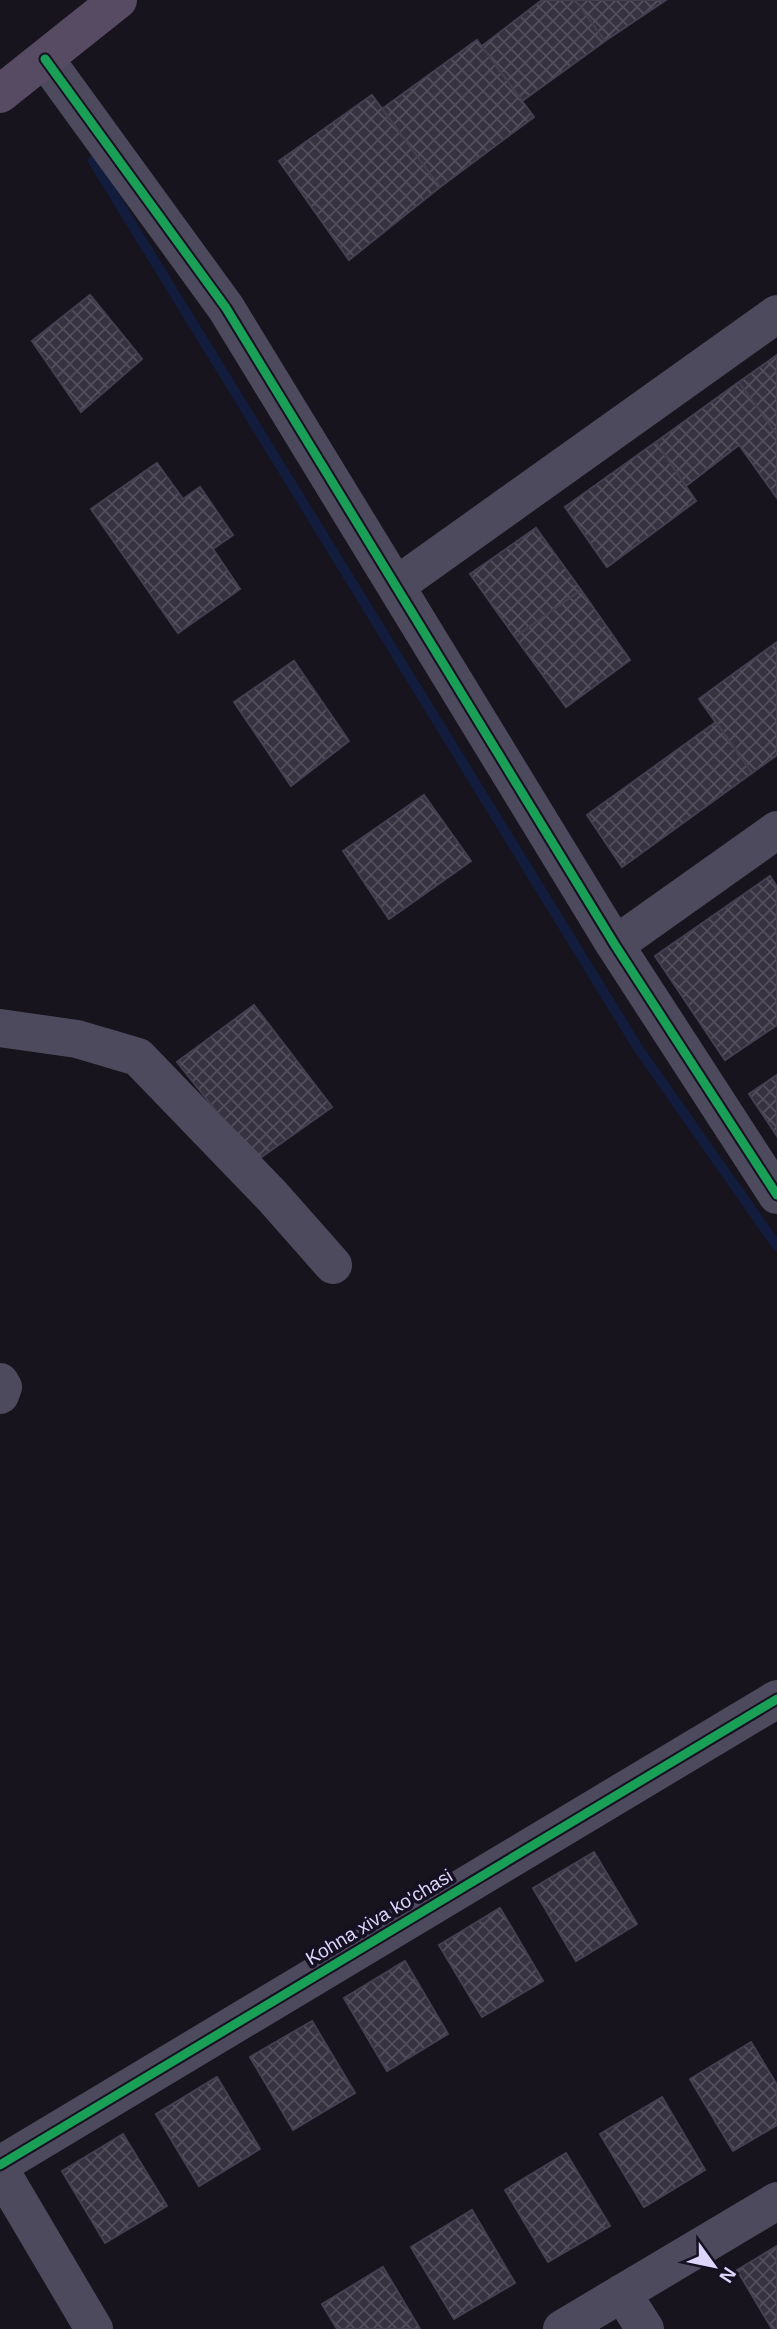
<svg xmlns="http://www.w3.org/2000/svg" width="777" height="2329" font-family="Helvetica,sans-serif">
<style>
.lines{fill:none;stroke-linecap:round;stroke-linejoin:round}
.stream{stroke:#121c3d;stroke-width:10}
.building{fill:url(#building-cross-hatch);stroke:#454051;stroke-width:2}
.minor{stroke:#4d4a5d;stroke-width:38}
.major{stroke:#564b62;stroke-width:38}
.cycleway-casing{stroke:#151022;stroke-width:13}
.cycleway{stroke:#1a9f57;stroke-width:9}
.labels{text-anchor:middle;dominant-baseline:central;stroke-width:7;stroke-linejoin:round;paint-order:stroke}
.street-label{font-size:19px;fill:#ded5fb;stroke:#151022}
</style>
<defs>
<pattern id="building-cross-hatch" width="8" height="8" patternUnits="userSpaceOnUse" patternTransform="scale(1.75)"><rect width="8" height="8" fill="#363240"/><path d="M0 0l8 8M0 8l8-8" fill="none" stroke="#534f5c"/></pattern>
</defs>
<rect width="100%" height="100%" fill="#17141e"/>
<g class="lines">
<path class="stream" d="M 93,161 L 638,1048 L 777,1246"/>
</g>
<path class="building" d="M 542,0 L 575,0 L 605,41 L 522,101 L 482,46 Z
M 575,0 L 666,0 L 605,41 Z
M 477,40 L 534,117 L 440,187 L 382,109 Z
M 372,95 L 440,187 L 349,260 L 279,161 Z
M 90,295 L 142,359 L 81,412 L 32,341 Z
M 777,355 L 777,435 L 739,382 Z
M 739,382 L 777,435 L 777,498 L 739,445 L 686,486 L 656,442 Z
M 656,442 L 696,501 L 607,567 L 565,507 Z
M 157,463 L 183,499 L 200,487 L 233,535 L 213,549 L 240,589 L 178,633 L 91,509 Z
M 536,528 L 581,590 L 515,637 L 470,574 Z
M 581,590 L 630,660 L 566,707 L 515,637 Z
M 777,642 L 777,755 L 752,773 L 699,699 Z
M 294,661 L 349,741 L 291,786 L 234,702 Z
M 716,722 L 752,773 L 622,867 L 587,815 Z
M 424,795 L 471,861 L 389,919 L 343,851 Z
M 770,876 L 777,887 L 777,1025 L 725,1060 L 655,956 Z
M 254,1005 L 332,1107 L 256,1161 L 177,1062 Z
M 777,1075 L 777,1136 L 749,1094 Z
M 594,1852 L 637,1924 L 576,1961 L 533,1888 Z
M 500,1908 L 543,1981 L 482,2017 L 439,1945 Z
M 405,1961 L 448,2034 L 387,2071 L 344,1998 Z
M 312,2021 L 355,2093 L 293,2130 L 250,2057 Z
M 751,2042 L 777,2085 L 777,2125 L 733,2151 L 690,2079 Z
M 217,2077 L 260,2149 L 199,2186 L 156,2114 Z
M 662,2097 L 705,2170 L 644,2207 L 600,2134 Z
M 123,2134 L 167,2206 L 105,2243 L 62,2171 Z
M 566,2153 L 610,2226 L 548,2262 L 505,2190 Z
M 472,2210 L 515,2283 L 454,2319 L 411,2247 Z
M 777,2246 L 777,2329 L 772,2329 L 737,2270 Z
M 383,2267 L 420,2329 L 337,2329 L 322,2304 Z"/>
<g class="lines">
<path class="minor" d="M 45,59 L 226,308 L 615,945 L 777,1195
M 397,585 L 777,314
M 615,945 L 777,830
M 0,1028 L 77,1039 L 138,1057 L 273,1197 L 333,1265
M 0,1382 L 3,1387 L 0,1395
M 0,2165 L 777,1699
M 0,2170 L 94,2329
M 622,2293 L 645,2329
M 562,2329 L 777,2201"/>
<path class="major" d="M 0,94 L 118,0"/>
<defs>
<path id="cycleway" d="M 45,59 L 226,308 L 615,945 L 777,1195
M 0,2165 L 777,1699"/>
</defs>
<use href="#cycleway" class="cycleway-casing"/>
<use href="#cycleway" class="cycleway"/>
</g>
<g class="labels">
<g class="street-label">
<text transform="translate(379 1917) rotate(-31)">Kohna xiva ko'chasi</text>
</g>
</g>
<g transform="translate(714 2266) rotate(123)" stroke="#151022" stroke-width="5" paint-order="stroke">
<path d="M0-5L12 26L0 18L-12 26Z" fill="#ded5fb"/>
<text y="-10" font-size="19" font-weight="bold" text-anchor="middle" fill="#ded5fb">N</text>
</g>
</svg>
